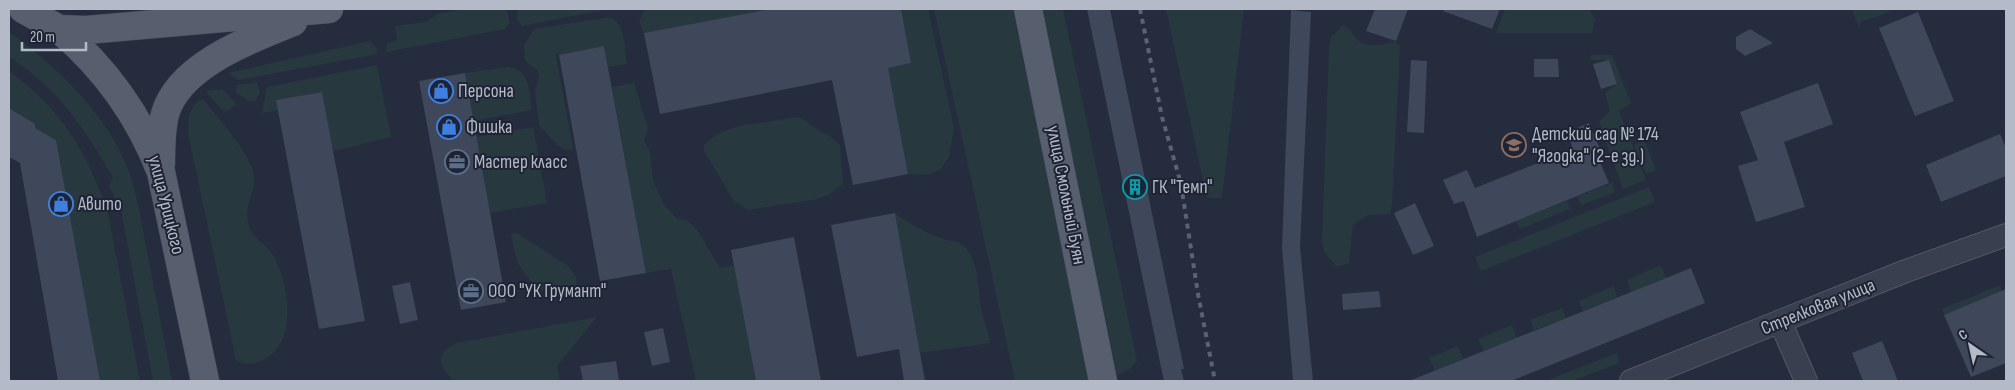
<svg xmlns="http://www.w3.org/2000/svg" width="2015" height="390" font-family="'Sofia Sans Condensed',sans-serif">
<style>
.green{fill:#27393f}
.building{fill:#3f475b}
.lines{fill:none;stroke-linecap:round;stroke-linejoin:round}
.minor-casing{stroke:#515766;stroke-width:24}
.major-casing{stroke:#424857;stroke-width:29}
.minor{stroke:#393f4e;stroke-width:22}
.major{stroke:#575e6e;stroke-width:28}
.rail{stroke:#5b6275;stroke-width:4;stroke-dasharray:5 5;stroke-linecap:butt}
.labels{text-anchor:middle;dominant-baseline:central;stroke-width:4;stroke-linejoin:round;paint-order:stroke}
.poi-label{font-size:19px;fill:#b5bac9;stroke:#1e2433;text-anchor:start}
.street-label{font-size:19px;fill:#b5bac9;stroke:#1e2433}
</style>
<rect width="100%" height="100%" fill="#252c3e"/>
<path class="green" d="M 464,9 L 506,9 L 510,22 L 505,29 L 386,52 L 387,44 L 397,40 L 395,26 L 426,22 L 437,14 Z
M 518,9 L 608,9 L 522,26 L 517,20 Z
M 650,9 L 770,9 L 644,33 L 639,21 L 643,12 Z
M 901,9 L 928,9 L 954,128 L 949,157 L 940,170 L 927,175 L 908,174 L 888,68 L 911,63 Z
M 934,9 L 1013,9 L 1090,381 L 1015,381 Z
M 1041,9 L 1063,9 L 1137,361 L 1130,369 L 1117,375 Z
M 1166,9 L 1244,9 L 1222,198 L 1207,198 Z
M 1505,9 L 1589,9 L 1595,19 L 1592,33 L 1496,33 Z
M 1852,9 L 1894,9 L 1877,17 L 1862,21 L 1859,28 Z
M 611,17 C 626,26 624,47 627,64 L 608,67 L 604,46 L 559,55 L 559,51 L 556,56 L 573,149 L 566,150 L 557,145 L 539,125 L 535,92 L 539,77 L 538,71 L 525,61 L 524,45 L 534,29 Z
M 1343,25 C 1351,28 1352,34 1357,39 C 1368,50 1384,44 1396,41 L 1400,47 L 1392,204 L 1390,214 L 1368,215 L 1353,225 L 1349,263 L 1340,266 L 1335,265 L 1324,251 L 1322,240 L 1329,49 L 1331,37 Z
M 10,33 C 53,63 104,112 125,162 C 137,190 141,221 147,251 C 155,294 164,338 172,381 L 153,381 L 121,209 L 109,186 L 113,178 C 85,129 58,88 9,57 Z
M 370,41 L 376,47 L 377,52 L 373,55 L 238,80 L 228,73 Z
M 1591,55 L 1612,55 L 1631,103 L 1619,111 L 1646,180 L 1623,189 L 1599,122 L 1610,111 L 1605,93 L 1617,84 L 1609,60 L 1591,60 Z
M 377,65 L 391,137 L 333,151 L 322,92 L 276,100 L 278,110 L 262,113 L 267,87 Z
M 509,67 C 531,70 529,93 532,110 L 473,121 L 465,73 Z
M 9,71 C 61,109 84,148 107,208 L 140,381 L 100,381 L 56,140 L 35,128 L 35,124 L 9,108 Z
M 257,82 L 260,93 L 255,101 L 248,101 L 236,92 L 237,85 Z
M 634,83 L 648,129 L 644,140 L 650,152 L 653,180 L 663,203 L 677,219 L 687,220 L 697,230 L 720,268 L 734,265 L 756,381 L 696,381 L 671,269 L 646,273 L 612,87 Z
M 222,89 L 236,104 L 228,111 L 222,110 L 207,93 L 207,91 Z
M 200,100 L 204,100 C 220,121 242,143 252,168 C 260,188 243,203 248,223 C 251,238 266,243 273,255 C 289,282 298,342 265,359 C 255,364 246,366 236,360 L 189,138 C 187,124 188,108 200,100 Z
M 795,117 C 804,118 806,122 813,126 C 822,134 832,135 840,145 L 843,184 L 828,195 L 817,199 L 748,210 L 734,201 L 704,151 L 704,145 C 728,120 764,125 795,117 Z
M 533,127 L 547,203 L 490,213 L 476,137 Z
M 1645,141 L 1656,170 L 1646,174 L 1634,145 Z
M 1613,182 L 1614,193 L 1581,205 L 1577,197 Z
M 1649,187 L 1655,202 L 1481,271 L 1475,257 Z
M 1567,201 L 1570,209 L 1520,229 L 1516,221 Z
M 895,213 C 909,224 926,233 943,239 C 949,241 956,240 961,244 C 979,255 978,291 981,309 C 983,321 989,331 990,343 L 920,353 Z
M 517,233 L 568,266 L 576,277 L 577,293 C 556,308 530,284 519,265 C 515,256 513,244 511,234 Z
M 1661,265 L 1666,278 L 1631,292 L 1627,280 Z
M 2000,285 L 2002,291 L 1945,315 L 1942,309 Z
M 1614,286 L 1617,297 L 1583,311 L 1579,301 Z
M 1562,308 L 1566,318 L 1534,330 L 1530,320 Z
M 597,317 L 557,366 L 560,381 L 454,381 C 439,367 433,353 457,343 Z
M 1512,325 L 1517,338 L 1483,351 L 1478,339 Z
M 1458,346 L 1463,359 L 1435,370 L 1429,358 Z
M 1617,353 L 1619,363 L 1572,381 L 1545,381 Z"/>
<path class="building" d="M 770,9 L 901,9 L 911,63 L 888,68 L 908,174 L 853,185 L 832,80 L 660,114 L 644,33 Z
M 1087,9 L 1110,9 L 1184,369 L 1181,369 L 1184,381 L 1164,381 L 1162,372 Z
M 1375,9 L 1408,9 L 1396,41 L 1366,31 Z
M 1444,9 L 1500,9 L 1492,29 L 1443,11 Z
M 1291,10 L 1311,12 L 1300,247 L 1313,381 L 1293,381 L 1282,247 Z
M 1918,12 L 1954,101 L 1915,116 L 1879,28 Z
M 1750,29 L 1773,43 L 1745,56 L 1736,49 L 1736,37 Z
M 604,46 L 646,273 L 600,281 L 559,55 Z
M 1534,59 L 1558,59 L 1559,77 L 1534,77 Z
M 1411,60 L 1427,61 L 1424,133 L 1407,132 Z
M 1609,60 L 1617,84 L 1601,89 L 1593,64 Z
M 465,73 L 506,302 L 461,310 L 419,81 Z
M 1818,83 L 1833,124 L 1784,142 L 1805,207 L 1756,222 L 1738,166 L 1758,160 L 1740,112 Z
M 322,92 L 365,321 L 319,329 L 276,100 Z
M 9,108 L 35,124 L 35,128 L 56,140 L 100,381 L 58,381 L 20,163 L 9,157 Z
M 1589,123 L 1600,149 L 1595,151 L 1609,183 L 1477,237 L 1464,201 L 1454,204 L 1443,180 L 1467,170 L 1475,188 L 1573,149 L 1567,132 Z
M 2000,134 L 2006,148 L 2006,176 L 1941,202 L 1926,165 Z
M 1415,203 L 1434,246 L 1413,255 L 1394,213 Z
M 895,213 L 925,381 L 904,381 L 899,349 L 857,357 L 831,225 Z
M 794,237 L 821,381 L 756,381 L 731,250 Z
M 1691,268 L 1705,303 L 1511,381 L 1409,381 Z
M 410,282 L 418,320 L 400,324 L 392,286 Z
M 2006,289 L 2006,363 L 1971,377 L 1944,315 Z
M 1379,291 L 1381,307 L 1343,310 L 1342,294 Z
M 663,328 L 670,362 L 652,366 L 644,332 Z
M 1882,341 L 1898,381 L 1863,381 L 1852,353 Z
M 616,361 L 619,381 L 583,381 L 580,366 Z"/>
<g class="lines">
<defs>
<path id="minor" d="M 1780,321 L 1806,381
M 1631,381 L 1906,271 L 2006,235"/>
<path id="major" d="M 23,9 L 59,29 L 86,30 L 329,9
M 1028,9 L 1103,381
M 59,29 C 106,69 139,115 161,172 L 205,381
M 161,163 C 161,146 161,130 165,114 C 179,65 251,39 293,22"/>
</defs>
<use href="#minor" class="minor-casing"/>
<use href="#major" class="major-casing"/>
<use href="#minor" class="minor"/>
<use href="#major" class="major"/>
<path class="rail" d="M 1140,9 L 1162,117 L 1181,184 L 1198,294 L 1215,381"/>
</g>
<defs>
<symbol id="shop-ring" viewBox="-11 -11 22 22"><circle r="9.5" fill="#1e2433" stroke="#3f7fe0" stroke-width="1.5"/><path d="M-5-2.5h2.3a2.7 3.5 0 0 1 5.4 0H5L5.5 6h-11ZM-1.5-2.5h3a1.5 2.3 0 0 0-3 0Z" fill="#3f7fe0"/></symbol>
<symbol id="school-ring" viewBox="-11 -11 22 22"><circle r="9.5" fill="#1e2433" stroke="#8d6e63" stroke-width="1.5"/><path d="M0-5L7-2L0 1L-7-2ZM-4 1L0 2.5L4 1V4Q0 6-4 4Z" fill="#8d6e63"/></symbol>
<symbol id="office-ring" viewBox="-11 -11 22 22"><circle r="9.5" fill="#1e2433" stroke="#5c6f8a" stroke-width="1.5"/><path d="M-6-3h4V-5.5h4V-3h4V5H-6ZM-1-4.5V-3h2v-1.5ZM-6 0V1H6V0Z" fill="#5c6f8a"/></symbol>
<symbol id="building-ring" viewBox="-11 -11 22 22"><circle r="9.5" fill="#1e2433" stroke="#0f9aa8" stroke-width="1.5"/><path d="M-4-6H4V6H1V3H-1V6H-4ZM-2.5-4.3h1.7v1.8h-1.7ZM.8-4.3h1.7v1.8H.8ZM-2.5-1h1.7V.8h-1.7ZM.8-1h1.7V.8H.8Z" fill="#0f9aa8"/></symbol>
</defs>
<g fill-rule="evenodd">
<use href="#shop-ring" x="427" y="77" width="28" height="28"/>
<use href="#shop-ring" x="435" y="113" width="28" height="28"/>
<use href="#school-ring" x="1500" y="131" width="28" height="28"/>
<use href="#office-ring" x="443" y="148" width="28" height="28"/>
<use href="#building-ring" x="1121" y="173" width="28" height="28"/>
<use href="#shop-ring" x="47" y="190" width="28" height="28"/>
<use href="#office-ring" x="457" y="277" width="28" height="28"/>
</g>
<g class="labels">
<g class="poi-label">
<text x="458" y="91">Персона</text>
<text x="466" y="127">Фишка</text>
<text x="1532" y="134">Детский сад № 174<tspan x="1532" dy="22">"Ягодка" (2-е зд.)</tspan></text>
<text x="474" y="162">Мастер класс</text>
<text x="1152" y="187">ГК "Темп"</text>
<text x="78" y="204">Авито</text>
<text x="488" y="291">ООО "УК Грумант"</text>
</g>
<g class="street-label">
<text transform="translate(1066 195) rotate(79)">улица Смольный Буян</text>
<text transform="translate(166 205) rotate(76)">улица Урицкого</text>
<text transform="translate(1818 307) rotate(-22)">Стрелковая улица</text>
</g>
</g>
<rect width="2015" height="390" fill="none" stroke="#b5bac9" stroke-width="20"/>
<g transform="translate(1970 345) rotate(326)" stroke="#1e2433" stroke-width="4" paint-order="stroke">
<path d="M0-4L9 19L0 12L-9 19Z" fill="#b5bac9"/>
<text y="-8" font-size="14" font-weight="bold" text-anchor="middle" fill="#b5bac9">С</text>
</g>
<path d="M22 42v8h64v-8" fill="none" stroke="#b5bac9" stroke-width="2.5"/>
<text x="30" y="42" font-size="15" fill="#b5bac9" stroke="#1e2433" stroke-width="4" paint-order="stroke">20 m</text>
</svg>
